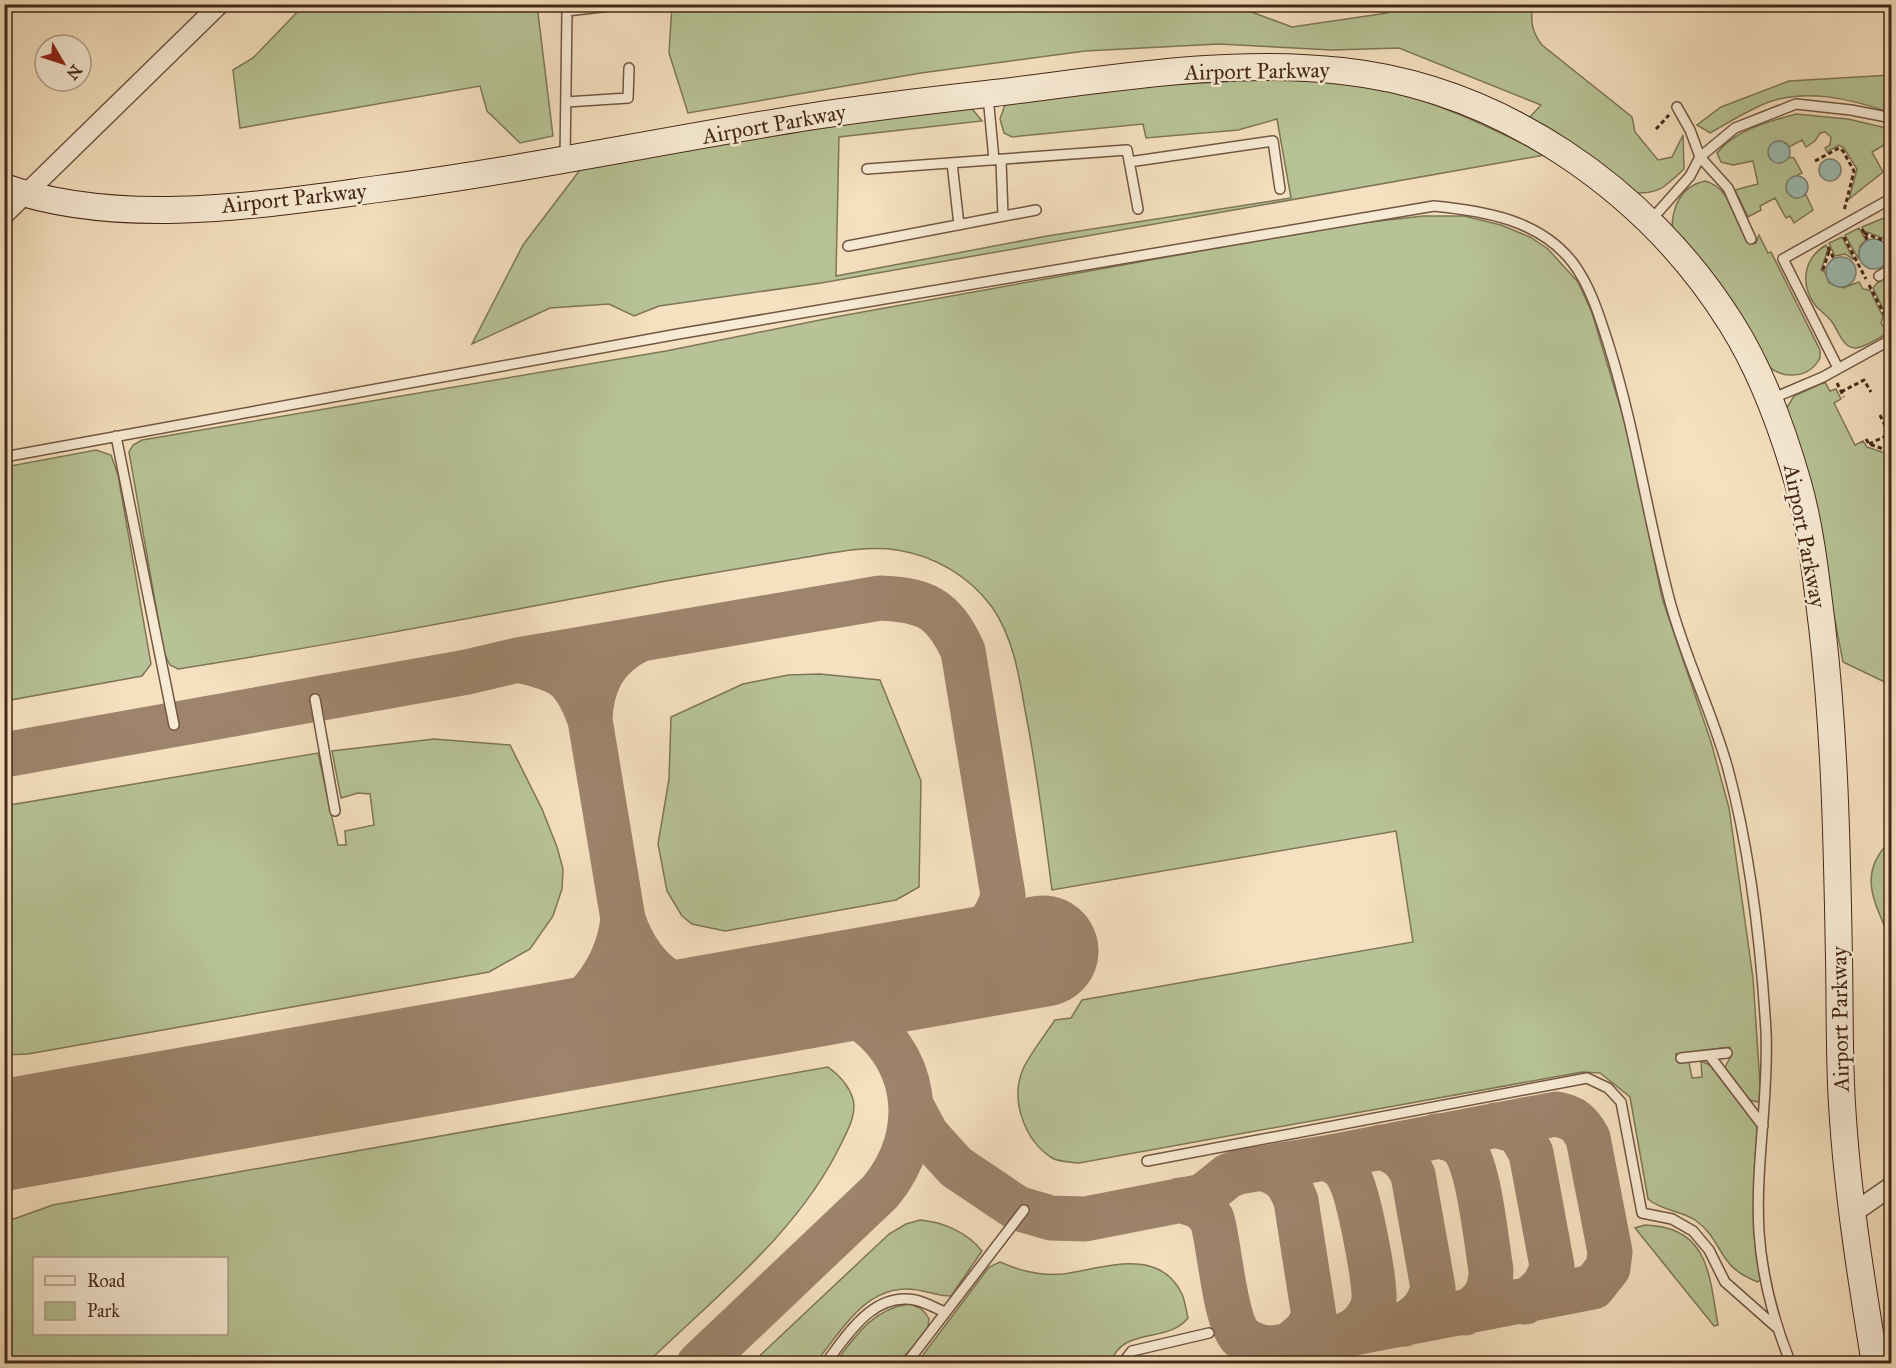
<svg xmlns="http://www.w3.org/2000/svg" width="1896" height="1368" font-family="'IM FELL Great Primer',serif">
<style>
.green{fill:#b7c396;stroke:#7e7657;stroke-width:1.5;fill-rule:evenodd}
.water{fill:#9cbdb2;stroke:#7a8174;stroke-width:1.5}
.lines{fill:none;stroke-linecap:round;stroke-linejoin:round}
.taxiway{stroke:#9e846c;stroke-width:45}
.runway{stroke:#9e846c;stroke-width:111}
.service-casing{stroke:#725642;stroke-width:12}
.minor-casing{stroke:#725642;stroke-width:21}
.secondary-casing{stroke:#462818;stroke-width:28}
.path{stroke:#462818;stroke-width:3;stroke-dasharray:4.5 3;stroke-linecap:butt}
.service{stroke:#f8ebd5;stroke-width:9}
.minor{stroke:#f8ebd5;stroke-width:18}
.secondary{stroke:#f8ebd5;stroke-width:26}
.labels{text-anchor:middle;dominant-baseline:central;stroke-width:5;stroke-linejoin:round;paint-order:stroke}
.street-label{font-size:22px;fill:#462818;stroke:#f8ebd5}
</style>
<rect width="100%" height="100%" fill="#f5e0bf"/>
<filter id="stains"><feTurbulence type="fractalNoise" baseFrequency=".00333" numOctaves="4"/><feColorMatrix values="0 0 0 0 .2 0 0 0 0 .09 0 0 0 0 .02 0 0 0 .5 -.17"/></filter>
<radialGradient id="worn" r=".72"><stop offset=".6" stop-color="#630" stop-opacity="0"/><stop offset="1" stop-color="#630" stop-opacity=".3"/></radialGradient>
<path class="green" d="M 846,4 L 849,7 L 885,4 L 1230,4 L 1292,27 L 1387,13 L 1391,5 L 1533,5 C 1530,21 1532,32 1542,45 L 1632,117 L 1635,132 L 1658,160 L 1672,157 L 1683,135 L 1684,169 C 1667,185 1660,194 1636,193 L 1528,119 L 1541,105 L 1399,48 L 1332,50 L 1219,44 L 1085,51 L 921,73 L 688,113 L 669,53 L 672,5 Z
M 304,5 L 537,5 L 553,136 L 520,143 L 487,111 L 480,86 L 240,128 L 233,70 L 253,58 Z
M 1891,75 L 1891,113 C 1852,99 1804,87 1764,104 C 1745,112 1728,123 1710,133 L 1697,125 L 1721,107 L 1789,81 Z
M 1297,78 C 1323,81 1349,83 1375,88 C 1435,100 1490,127 1545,155 L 821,283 L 659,306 L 634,316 L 609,304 L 550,308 L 472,344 L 523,245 L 580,170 L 784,132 L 969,105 L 982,121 L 839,137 L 836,276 L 1047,236 L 1291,198 L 1277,119 L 1238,130 L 1146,138 L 1143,124 L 1012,137 L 1004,133 L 1000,119 L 1006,102 L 1164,85 Z
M 1796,114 L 1848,119 L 1891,129 L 1891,141 L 1872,152 L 1883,172 L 1849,199 L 1857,169 L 1844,148 L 1839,145 L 1827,152 L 1825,148 L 1830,145 L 1831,137 L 1825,132 L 1820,133 L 1815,141 L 1806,147 L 1802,140 L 1789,147 L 1787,144 L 1780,163 L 1789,157 L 1794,158 L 1802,173 L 1796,176 L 1795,198 L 1806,195 L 1813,210 L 1794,223 L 1790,216 L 1786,218 L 1775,198 L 1760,206 L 1761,210 L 1748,217 L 1735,190 L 1758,184 L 1753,161 L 1733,165 L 1721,162 L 1717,153 C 1735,130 1770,121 1796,114 Z
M 1705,181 C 1733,188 1734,224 1750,244 L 1756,243 L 1759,235 L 1768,253 L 1771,252 L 1820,350 L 1820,358 C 1809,379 1782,380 1766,364 L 1672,229 C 1672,207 1681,186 1705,181 Z
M 1423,216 L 1464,216 L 1501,225 L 1530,237 L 1548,249 L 1578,282 L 1592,313 L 1628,433 L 1662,598 L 1711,742 L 1729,808 L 1753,978 L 1761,1099 L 1757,1102 C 1744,1101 1729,1079 1725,1067 L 1731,1056 L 1730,1047 L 1676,1054 L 1679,1063 L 1689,1062 L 1692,1078 L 1702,1077 L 1701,1061 L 1710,1065 L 1757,1126 L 1759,1132 L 1754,1232 L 1761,1279 L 1758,1282 C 1715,1266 1725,1241 1695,1220 C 1680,1210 1662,1211 1648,1199 L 1630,1097 L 1600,1073 L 1582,1072 L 1079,1163 C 1071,1162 1059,1162 1052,1158 C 1024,1140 1009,1098 1024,1067 C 1032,1051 1045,1035 1055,1020 L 1071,1018 L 1082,1000 L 1413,942 L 1396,831 L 1052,890 C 1044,830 1037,769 1025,710 C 1019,675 1013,637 992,607 C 969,576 935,556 897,550 C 863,545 828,554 795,559 C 754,566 713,573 672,580 C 507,611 343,643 178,669 L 170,665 L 164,653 L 129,452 L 133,445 L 142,440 L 666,351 L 835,317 L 1344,225 Z
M 1886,217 L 1892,219 L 1891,264 L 1887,267 L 1891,254 L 1886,239 L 1864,231 L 1862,227 Z
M 1859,228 L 1866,240 L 1860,246 L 1858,258 L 1845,235 Z
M 1842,237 L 1854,260 L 1845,254 L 1835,256 L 1829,243 Z
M 1826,245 L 1828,249 L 1821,270 L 1825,272 L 1829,283 L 1843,288 L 1859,282 L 1863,289 L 1870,290 L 1883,317 L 1881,323 L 1885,329 L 1888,328 L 1890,332 C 1881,336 1867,347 1856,348 C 1843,349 1838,330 1832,322 C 1827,315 1820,311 1815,305 C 1800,284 1803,259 1826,245 Z
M 1891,275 C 1889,287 1879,294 1891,305 L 1891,316 L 1886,315 L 1873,288 L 1877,283 Z
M 1825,382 L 1830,391 L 1836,389 L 1841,399 L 1834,403 L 1855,445 L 1863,441 L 1867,447 L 1891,455 L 1891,685 L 1843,662 L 1823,559 L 1786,409 L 1794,396 Z
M 96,450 L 111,455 L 118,475 L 151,664 L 142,676 L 5,701 L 5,467 Z
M 820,674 L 880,680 L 921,781 L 919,887 L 896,900 L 725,931 L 692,924 L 682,916 L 667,891 L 658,844 L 669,779 L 671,717 L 743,684 L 788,675 Z
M 434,739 L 510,745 L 542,809 L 557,847 L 563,869 L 562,889 L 553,916 L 530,949 L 489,972 L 28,1054 L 5,1055 L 4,806 L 318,753 L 338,845 L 346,845 L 345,831 L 374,825 L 370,794 L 358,793 L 341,798 L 332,751 Z
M 1891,840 L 1891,942 C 1876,903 1855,875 1891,840 Z
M 828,1067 C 839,1075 849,1086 853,1099 C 857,1113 848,1130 842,1142 C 800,1231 716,1296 647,1363 L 5,1363 L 5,1222 L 53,1205 ZM 34,1258 L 226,1258 L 226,1334 L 34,1334 Z
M 920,1220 C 943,1222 967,1232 982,1251 L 951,1296 C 935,1296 921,1288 905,1289 C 862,1290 840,1334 815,1363 L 752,1363 L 889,1234 L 906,1224 Z
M 1645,1225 C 1709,1227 1709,1274 1718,1325 L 1714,1326 L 1635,1228 Z
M 1000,1262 C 1020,1271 1042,1276 1063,1274 C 1102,1269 1157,1246 1181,1292 C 1185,1299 1186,1310 1188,1318 C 1168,1344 1121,1326 1111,1363 L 917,1363 L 989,1267 Z
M 909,1304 C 919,1307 924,1309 929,1319 L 927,1333 L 897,1363 L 834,1364 C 855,1337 872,1309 909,1304 Z"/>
<path class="water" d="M1768 152a11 11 0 1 1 22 0a11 11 0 1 1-22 0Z
M1819 170a11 11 0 1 1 22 0a11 11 0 1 1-22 0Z
M1786 187a11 11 0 1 1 22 0a11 11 0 1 1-22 0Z
M1859 254a15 15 0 1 1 30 0a15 15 0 1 1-30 0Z
M1826 272a15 15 0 1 1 30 0a15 15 0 1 1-30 0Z"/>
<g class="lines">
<path class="taxiway" d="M 518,660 C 563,670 574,676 590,720 C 591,684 605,656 639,640
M 590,720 L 623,919
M 4,755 L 467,672 L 518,660 L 880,598 C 926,600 943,608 963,651 L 1003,895 C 997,927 964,948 942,969
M 516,1044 C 570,1022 616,981 623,919 C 643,979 686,1000 745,1003
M 912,1107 L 927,1135 L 956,1167 L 1017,1208 L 1051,1218 L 1085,1219 L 1203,1196 L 1228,1176 L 1238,1172 L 1325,1158 C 1335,1161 1344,1166 1349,1177 C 1359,1195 1373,1272 1374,1294 C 1375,1305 1369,1316 1362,1324 C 1343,1344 1300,1343 1274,1348 C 1262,1348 1249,1345 1240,1336 C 1224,1317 1220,1247 1212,1219 L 1201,1207 L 1180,1200
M 1496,1125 L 1519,1132 L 1531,1153 L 1552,1266 C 1548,1284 1540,1291 1525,1302
M 1436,1136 C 1447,1137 1459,1141 1465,1150 C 1480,1172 1486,1241 1491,1270 C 1491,1291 1484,1303 1465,1313
M 1380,1147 C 1398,1152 1405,1158 1413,1175 L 1433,1288 C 1428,1307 1421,1314 1405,1324
M 1325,1158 L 1556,1114 C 1573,1117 1580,1123 1588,1138 L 1610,1252 L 1608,1268 L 1593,1287 L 1344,1335
M 1259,1168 C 1280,1172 1289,1181 1296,1201 L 1314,1316 L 1307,1330 L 1290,1345
M 699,1364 L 880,1192 C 929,1134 920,1052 851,1012 C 837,1004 820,999 805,992"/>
<path class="runway" d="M 4,1135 L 1043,951"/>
<defs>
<path id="service" d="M 988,96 L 994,160
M 566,102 L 628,98 L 629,68
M 1677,107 L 1690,130 L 1700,157 L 1728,188 L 1751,239
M 565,159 L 567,11 L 627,4
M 1001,160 L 1003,216
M 1129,162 L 1273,141 L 1280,189
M 952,163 L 959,225
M 867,169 L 1127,150 L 1138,209
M 1651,220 L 1690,176 L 1700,157 L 1735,128 L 1796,104 L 1851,110 L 1892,118
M 848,246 L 1036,210
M 1879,276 L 1892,269
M 1838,368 L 1783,259 L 1892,198
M 1771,399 L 1823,377 L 1892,339
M 116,436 L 174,725
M 4,457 L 678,334 L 1434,206 C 1485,211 1540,220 1573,263 C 1591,287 1600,318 1609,346 C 1635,429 1647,514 1669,598 C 1684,656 1712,711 1728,769 C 1750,851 1761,947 1766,1031 C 1769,1098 1755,1165 1759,1232 C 1762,1277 1774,1322 1791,1364
M 315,699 L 335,811
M 1709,1055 L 1763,1126
M 1681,1058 L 1727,1053
M 1147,1161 L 1587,1078 L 1608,1088 L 1621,1102 L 1642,1213 L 1672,1219 L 1693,1231 L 1709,1250 L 1725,1282 L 1776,1327
M 825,1364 C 848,1334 873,1292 915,1300 C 926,1302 936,1309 946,1312
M 906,1364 L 1024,1210
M 1122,1364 L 1132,1351 L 1209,1333"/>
<path id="minor" d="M 4,215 L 220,4
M 1853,1213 L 1892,1186"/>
<path id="secondary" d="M 4,187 C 120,228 260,205 378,189 C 523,170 664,140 808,117 C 870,107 933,100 995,93 C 1110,79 1226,58 1342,71 C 1500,88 1647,189 1731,323 C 1762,372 1782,427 1798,483 C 1811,529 1816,578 1822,626 C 1835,737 1837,847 1839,959 C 1840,1007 1839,1056 1842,1104 C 1847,1191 1861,1278 1875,1364"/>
</defs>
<use href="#service" class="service-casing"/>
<use href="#minor" class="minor-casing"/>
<use href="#secondary" class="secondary-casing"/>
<path class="path" d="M 1656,129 L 1669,115
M 1815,161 L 1839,148 L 1843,151 L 1854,171 L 1844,211
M 1862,229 L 1868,241
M 1864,233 L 1882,240
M 1844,237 L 1866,279
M 1828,247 L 1834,259
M 1823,270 L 1829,251
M 1869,285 L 1891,327
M 1837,383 L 1844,397
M 1841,392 L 1864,380 L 1871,392
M 1880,415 L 1889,434
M 1866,439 L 1869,444 L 1892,452
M 1869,444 L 1892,433"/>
<use href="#service" class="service"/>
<use href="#minor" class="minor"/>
<use href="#secondary" class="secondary"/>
</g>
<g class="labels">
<g class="street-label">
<text transform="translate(1257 71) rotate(-1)">Airport Parkway</text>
<text transform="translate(774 124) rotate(-10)">Airport Parkway</text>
<text transform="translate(294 198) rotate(-6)">Airport Parkway</text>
<text transform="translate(1805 536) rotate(79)">Airport Parkway</text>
<text transform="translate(1840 1019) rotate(-91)">Airport Parkway</text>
</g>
</g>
<rect width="1896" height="1368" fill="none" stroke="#f5e0bf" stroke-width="24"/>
<rect x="6" y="6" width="1884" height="1356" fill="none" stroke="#462818" stroke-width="3"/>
<rect x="12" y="12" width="1872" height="1344" fill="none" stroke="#462818" stroke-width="1.5"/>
<rect x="33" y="1257" width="195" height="78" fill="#f8ebd5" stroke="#b19d89" stroke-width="1.5"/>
<rect x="45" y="1276" width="30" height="9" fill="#f8ebd5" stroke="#b19d89" stroke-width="1.5"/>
<text x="87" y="1287" font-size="18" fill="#462818">Road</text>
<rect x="45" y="1302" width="30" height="18" fill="#b7c396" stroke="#b19d89" stroke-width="1.5"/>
<text x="87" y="1317" font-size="18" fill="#462818">Park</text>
<g transform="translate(63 63) rotate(129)"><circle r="28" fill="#f8ebd5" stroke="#b19d89" stroke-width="1.5"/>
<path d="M0-4.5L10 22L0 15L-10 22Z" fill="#8f2418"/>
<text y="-9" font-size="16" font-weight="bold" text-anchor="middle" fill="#462818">N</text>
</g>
<rect width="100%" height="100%" filter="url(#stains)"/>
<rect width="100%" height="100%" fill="url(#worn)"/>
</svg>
